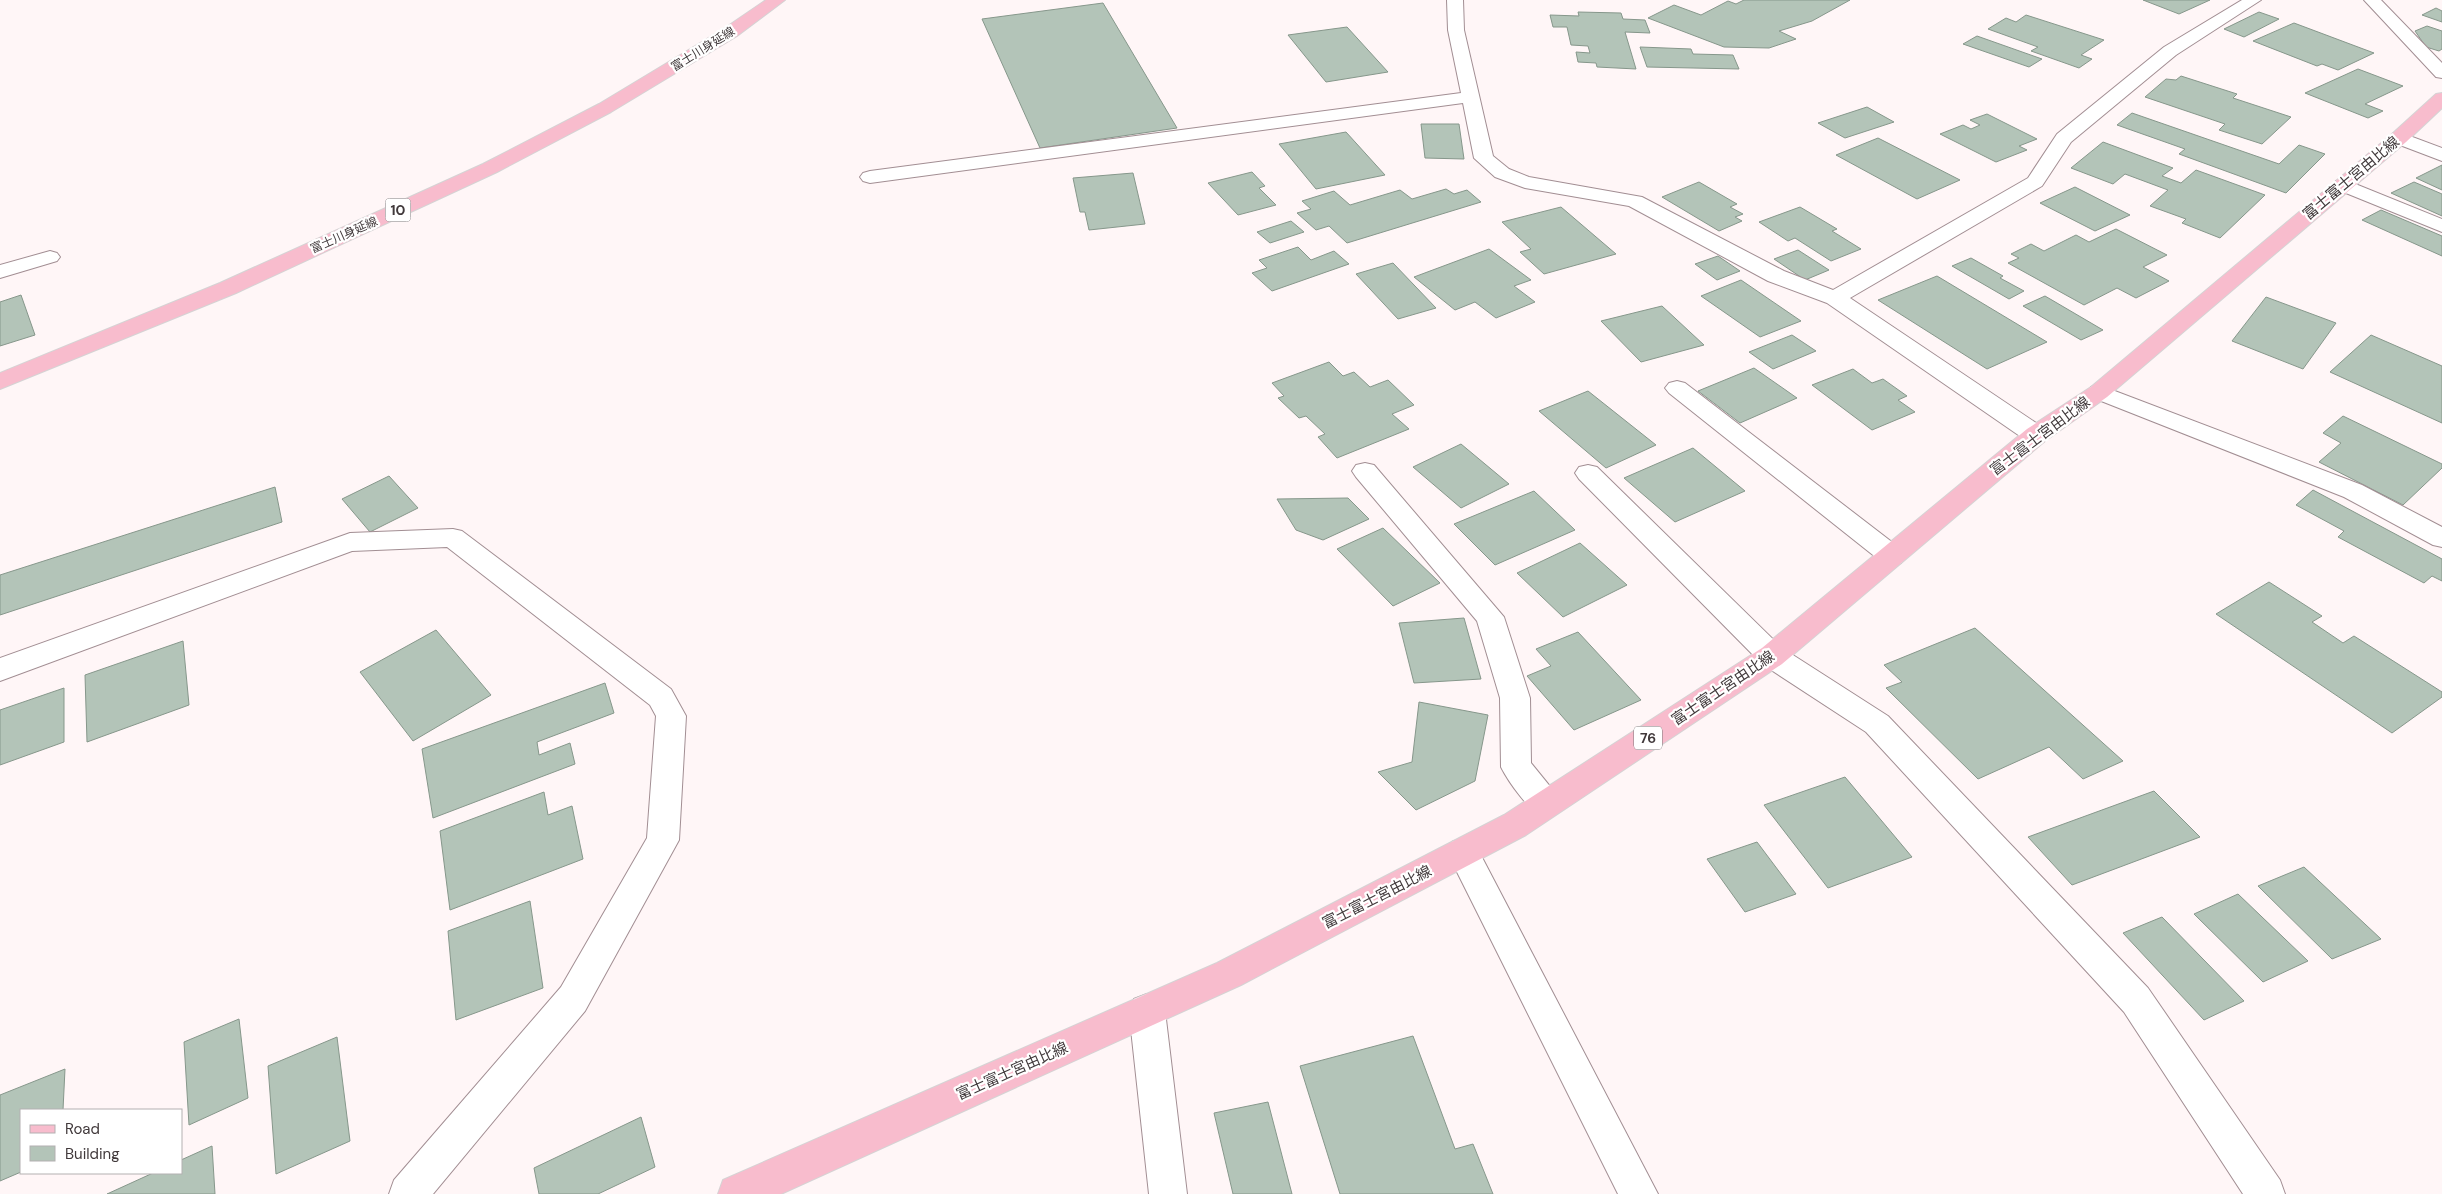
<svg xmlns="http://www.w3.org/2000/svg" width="2442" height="1194" font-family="'DM Sans','Noto Sans JP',sans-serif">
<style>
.building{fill:#b3c4b8;stroke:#86978b}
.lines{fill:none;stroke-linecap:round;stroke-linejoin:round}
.service-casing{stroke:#a28e93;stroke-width:2}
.minor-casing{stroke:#a28e93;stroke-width:2}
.primary-casing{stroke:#d5d3d4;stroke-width:2}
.service{fill:#fff;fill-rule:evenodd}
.minor{fill:#fff;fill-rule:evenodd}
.primary{fill:#f8bccd;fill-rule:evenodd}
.labels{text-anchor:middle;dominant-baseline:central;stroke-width:4.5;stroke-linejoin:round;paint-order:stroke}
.far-street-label{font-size:12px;fill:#41393b;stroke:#fff}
.shield{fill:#fff;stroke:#7a7476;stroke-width:1}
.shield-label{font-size:14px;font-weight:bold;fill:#41393b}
.street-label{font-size:15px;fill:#41393b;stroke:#fff}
</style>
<rect width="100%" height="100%" fill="#fff6f7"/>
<path class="building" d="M 1744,0 L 1850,0 L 1812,21 L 1779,31 L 1796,39 L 1769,48 L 1724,47 L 1648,18 L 1674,5 L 1701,15 L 1728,1 L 1736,4 Z
M 2143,0 L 2210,0 L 2179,14 Z
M 1103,3 L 1177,128 L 1040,148 L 982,19 Z
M 2436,8 L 2442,11 L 2442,22 L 2422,15 Z
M 1578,12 L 1621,13 L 1623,19 L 1645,20 L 1650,33 L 1625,32 L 1636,69 L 1597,67 L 1596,63 L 1578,62 L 1576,52 L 1590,53 L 1588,46 L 1571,45 L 1567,27 L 1553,27 L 1550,15 L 1579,16 Z
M 2259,12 L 2279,19 L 2244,37 L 2224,29 Z
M 2026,15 L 2104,40 L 2081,55 L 2092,59 L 2079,68 L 2031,51 L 2038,47 L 1988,29 L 2006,18 L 2016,22 Z
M 2294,23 L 2374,53 L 2338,70 L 2322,64 L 2317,66 L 2253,41 Z
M 2427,26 L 2442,31 L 2442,49 L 2439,51 L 2426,47 L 2415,31 Z
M 1347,27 L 1388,72 L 1326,82 L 1288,35 Z
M 1977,36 L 2042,59 L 2029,67 L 1963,44 Z
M 1640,47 L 1691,49 L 1693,54 L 1733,55 L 1739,69 L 1647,67 Z
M 2358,69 L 2403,86 L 2365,104 L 2383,111 L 2368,118 L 2305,93 Z
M 2181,76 L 2237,94 L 2233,98 L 2291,117 L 2262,144 L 2219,130 L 2225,124 L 2145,97 L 2166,79 L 2176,80 Z
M 1867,107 L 1894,122 L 1845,138 L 1818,123 Z
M 2132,113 L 2279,164 L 2299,145 L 2325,154 L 2286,193 L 2179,154 L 2185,149 L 2117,125 Z
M 1987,114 L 2037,139 L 2019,146 L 2027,150 L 1996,162 L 1940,134 L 1963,125 L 1971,129 L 1980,125 L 1970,120 Z
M 1421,124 L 1459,124 L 1464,159 L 1425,158 Z
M 1346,132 L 1385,175 L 1316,189 L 1279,144 Z
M 1878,138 L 1960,180 L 1917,199 L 1836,155 Z
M 2103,142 L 2173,168 L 2162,176 L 2181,183 L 2196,170 L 2265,195 L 2220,238 L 2182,223 L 2186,219 L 2150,206 L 2168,190 L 2125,174 L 2113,184 L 2071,168 Z
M 2442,165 L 2442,190 L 2416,178 Z
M 1252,172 L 1265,186 L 1259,188 L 1276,205 L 1238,215 L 1208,183 Z
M 1133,173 L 1145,224 L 1089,230 L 1085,212 L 1080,212 L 1073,178 Z
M 1699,182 L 1737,204 L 1730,207 L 1743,214 L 1735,217 L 1742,221 L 1719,231 L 1662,197 Z
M 2414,182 L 2442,194 L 2442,216 L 2391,193 Z
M 2075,187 L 2130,215 L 2095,231 L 2040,203 Z
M 1446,189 L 1454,194 L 1467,190 L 1481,202 L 1347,243 L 1329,226 L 1316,230 L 1297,213 L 1311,209 L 1302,201 L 1334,191 L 1350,205 L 1400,190 L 1412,199 Z
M 1561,207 L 1616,254 L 1544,274 L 1520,252 L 1531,249 L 1502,222 Z
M 1800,207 L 1837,229 L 1832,231 L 1861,249 L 1831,261 L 1795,238 L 1788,241 L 1759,222 Z
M 2381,210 L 2442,236 L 2442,256 L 2362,220 Z
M 1291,221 L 1304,232 L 1270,243 L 1257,232 Z
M 2116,229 L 2167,255 L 2143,267 L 2169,281 L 2136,298 L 2117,288 L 2084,305 L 2008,263 L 2019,258 L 2011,254 L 2031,244 L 2044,251 L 2076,235 L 2089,242 Z
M 1298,247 L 1311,260 L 1334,251 L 1349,264 L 1272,291 L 1252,273 L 1267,268 L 1259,260 Z
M 1489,249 L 1531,280 L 1514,286 L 1535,302 L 1496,318 L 1475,302 L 1455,310 L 1414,277 Z
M 1798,250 L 1829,270 L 1805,280 L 1774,259 Z
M 1718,256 L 1740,271 L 1717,280 L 1695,264 Z
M 1971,258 L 2003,276 L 2000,278 L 2024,291 L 2009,299 L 1952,266 Z
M 1393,263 L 1436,308 L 1398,319 L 1356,274 Z
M 1937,276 L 2047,342 L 1987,369 L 1878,300 Z
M 1741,280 L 1801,321 L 1760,337 L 1701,296 Z
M 21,295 L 35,335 L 0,346 L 0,302 Z
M 2045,296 L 2103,330 L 2081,340 L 2023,306 Z
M 2266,297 L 2336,323 L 2303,369 L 2232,341 Z
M 1662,306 L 1704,345 L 1641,362 L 1601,321 Z
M 1792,335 L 1816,351 L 1773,369 L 1749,352 Z
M 2371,335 L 2442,366 L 2442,423 L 2330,372 Z
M 1329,362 L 1343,376 L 1354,372 L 1370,387 L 1388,380 L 1414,405 L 1392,414 L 1409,429 L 1337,458 L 1318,437 L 1325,434 L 1306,416 L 1299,418 L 1278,398 L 1284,396 L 1272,383 Z
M 1754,368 L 1797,398 L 1740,423 L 1698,391 Z
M 1853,369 L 1872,383 L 1883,379 L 1907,396 L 1898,400 L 1915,412 L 1872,430 L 1812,385 Z
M 1588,391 L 1656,445 L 1606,468 L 1539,411 Z
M 2343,416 L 2442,464 L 2442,468 L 2403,505 L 2319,462 L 2341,443 L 2323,433 Z
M 1461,444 L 1509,484 L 1461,508 L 1413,467 Z
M 1693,448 L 1745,491 L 1675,522 L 1624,478 Z
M 389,476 L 418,508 L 370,532 L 342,499 Z
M 275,487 L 282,522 L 0,615 L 0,575 Z
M 2313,490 L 2442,559 L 2442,581 L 2432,576 L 2424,583 L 2338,537 L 2344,531 L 2296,505 Z
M 1534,491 L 1575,530 L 1495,565 L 1454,524 Z
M 1348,498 L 1369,519 L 1323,540 L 1296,530 L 1277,499 Z
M 1383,528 L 1440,583 L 1393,606 L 1337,549 Z
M 1580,543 L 1627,585 L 1563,617 L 1517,573 Z
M 2269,582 L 2322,616 L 2312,622 L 2343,643 L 2354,636 L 2442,692 L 2442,697 L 2392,733 L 2216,614 Z
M 1464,618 L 1481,679 L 1414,683 L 1399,623 Z
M 1975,628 L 2123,761 L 2083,779 L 2049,747 L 1978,779 L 1886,688 L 1902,682 L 1884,665 Z
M 436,630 L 491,695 L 413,741 L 360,672 Z
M 1578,632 L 1641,700 L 1574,730 L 1527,676 L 1551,666 L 1536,649 Z
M 183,641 L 189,705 L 87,742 L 85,675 Z
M 605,683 L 614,713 L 537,742 L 539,755 L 570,743 L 575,764 L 433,818 L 422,749 Z
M 64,688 L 64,742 L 0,765 L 0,710 Z
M 1419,702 L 1488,715 L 1475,781 L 1416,810 L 1378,772 L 1412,762 Z
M 1845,777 L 1912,857 L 1828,888 L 1764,805 Z
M 2154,791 L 2200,837 L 2072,885 L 2028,837 Z
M 544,792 L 548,815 L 572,806 L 583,859 L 450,910 L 440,831 Z
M 1757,842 L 1796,894 L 1745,912 L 1707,859 Z
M 2304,867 L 2381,939 L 2332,959 L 2258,886 Z
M 2238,894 L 2308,961 L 2263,982 L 2194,914 Z
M 530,901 L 543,988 L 456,1020 L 448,931 Z
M 2162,917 L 2244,1001 L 2204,1020 L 2123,933 Z
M 239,1019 L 248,1098 L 189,1125 L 184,1042 Z
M 1413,1036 L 1455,1149 L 1473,1144 L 1493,1194 L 1340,1194 L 1300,1066 Z
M 337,1037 L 350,1141 L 276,1174 L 268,1066 Z
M 65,1069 L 63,1110 L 21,1110 L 21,1172 L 0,1181 L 0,1095 Z
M 1268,1102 L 1292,1194 L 1233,1194 L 1214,1113 Z
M 641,1117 L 655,1167 L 598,1194 L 539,1194 L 534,1168 Z
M 212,1146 L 215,1194 L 107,1194 L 153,1173 L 181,1173 L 181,1160 Z"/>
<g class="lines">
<defs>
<path id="service" d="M 1677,381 L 1685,383 L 1901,549 L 1905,556 L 1901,563 L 1892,565 L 1883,563 L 1669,393 L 1665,388 L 1669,383 Z
M 1365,463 L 1374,465 L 1504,617 L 1530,698 L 1531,763 L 1557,795 L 1562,804 L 1557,813 C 1554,814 1549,817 1546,817 C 1532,817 1507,779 1501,767 L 1500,698 L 1477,621 L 1356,477 L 1352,471 L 1356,465 Z
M 1588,465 L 1597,467 L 1782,648 L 1786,656 L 1782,664 L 1772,667 L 1762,664 L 1579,479 L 1575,473 L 1579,467 Z
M 1463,838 L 1474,842 L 1658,1194 L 1618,1194 L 1447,852 L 1452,842 Z
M 1147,994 L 1160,999 L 1165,1011 L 1187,1194 L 1149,1194 L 1129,1011 L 1134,999 Z"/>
<path id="minor" d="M 1447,0 L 1463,0 L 1464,30 L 1493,156 L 1509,169 L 1529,177 L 1642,197 L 1784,271 L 1833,290 L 2028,178 L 2057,134 L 2164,47 L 2242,0 L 2261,0 L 2176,55 L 2071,142 L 2042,186 L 1850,298 L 2045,429 L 2048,435 L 2045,441 L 2036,443 L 2027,441 L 1827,303 L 1768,281 L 1629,206 L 1525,188 L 1495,177 L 1474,158 L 1463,103 L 870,183 L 863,181 L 860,177 L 863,173 L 870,171 L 1461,93 L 1448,30 Z
M 2364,0 L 2381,0 L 2442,63 L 2442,78 L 2436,77 Z
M 2399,132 L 2442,148 L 2442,161 L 2392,142 L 2390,138 L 2392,134 Z
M 2343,179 L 2442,219 L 2442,232 L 2336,189 L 2333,185 L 2336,181 Z
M 50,251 L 57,253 L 60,257 L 57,261 L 0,278 L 0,265 Z
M 2099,385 L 2362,485 L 2442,527 L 2442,547 L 2433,545 L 2344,497 L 2091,397 L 2087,392 L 2091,387 Z
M 453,529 L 462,531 L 671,689 L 686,716 L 679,840 L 585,1011 L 433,1194 L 389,1194 L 394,1180 L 561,987 L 647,838 L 656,716 L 650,705 L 447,547 L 352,551 L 0,681 L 0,658 L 350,533 Z
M 1772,645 L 1782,648 L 1888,716 L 2148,988 L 2280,1180 L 2285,1194 L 2243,1194 L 2124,1012 L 1866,732 L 1762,664 L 1758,656 L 1762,648 Z"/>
<path id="primary" d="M 766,0 L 785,0 L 737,36 L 611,112 L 497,172 L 236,293 L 0,389 L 0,373 L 220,283 L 483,164 L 599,104 L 725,28 Z
M 2442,93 L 2442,108 L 2406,142 L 2107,397 L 2045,441 L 1782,664 L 1526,835 L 1241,985 L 781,1194 L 718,1194 L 723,1180 L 1217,963 L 1504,815 L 1762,648 L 2027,429 L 2091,387 L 2392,134 L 2436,94 Z"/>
</defs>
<use href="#service" class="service-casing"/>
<use href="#minor" class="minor-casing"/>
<use href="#primary" class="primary-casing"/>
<use href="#service" class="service"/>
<use href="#minor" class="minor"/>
<use href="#primary" class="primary"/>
</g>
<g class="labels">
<g class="far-street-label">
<text transform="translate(703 49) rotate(-32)">富士川身延線</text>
<text transform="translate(344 235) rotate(-24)">富士川身延線</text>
</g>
<g class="shield">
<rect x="385.5" y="198.5" width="25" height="23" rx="4"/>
<rect x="1634" y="726.5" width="28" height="23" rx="4"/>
</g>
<g class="shield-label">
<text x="398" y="210">10</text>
<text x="1648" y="738">76</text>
</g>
<g class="street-label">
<text transform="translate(2351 178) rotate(-40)">富士富士宮由比線</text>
<text transform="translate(2040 436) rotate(-37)">富士富士宮由比線</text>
<text transform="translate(1723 688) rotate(-34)">富士富士宮由比線</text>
<text transform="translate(1377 897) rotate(-27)">富士富士宮由比線</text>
<text transform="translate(1012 1071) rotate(-24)">富士富士宮由比線</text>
</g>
</g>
<rect x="20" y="1109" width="162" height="65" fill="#ffffff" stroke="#b3b0b1"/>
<rect x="30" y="1125" width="25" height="8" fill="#f8bccd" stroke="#b3b0b1"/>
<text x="65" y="1134" font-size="15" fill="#41393b">Road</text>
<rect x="30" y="1146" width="25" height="15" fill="#b3c4b8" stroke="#b3b0b1"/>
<text x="65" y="1159" font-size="15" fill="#41393b">Building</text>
</svg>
